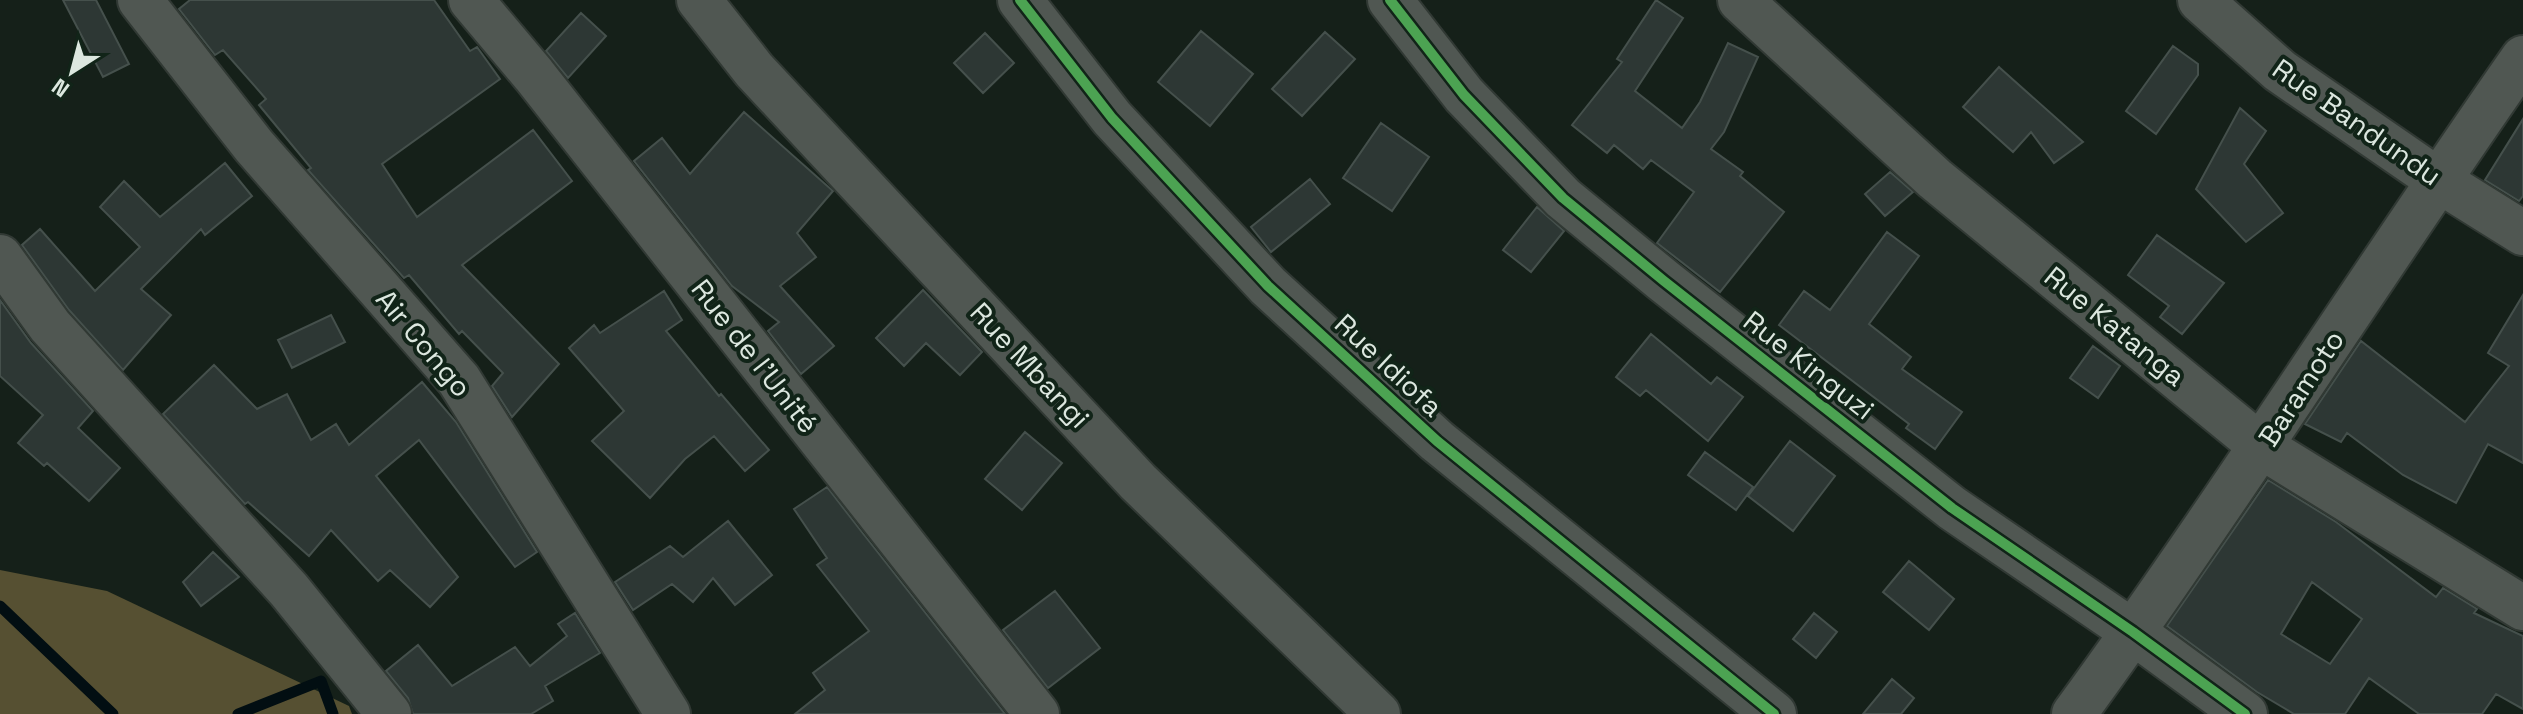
<svg xmlns="http://www.w3.org/2000/svg" width="2523" height="714" font-family="'Space Grotesk',sans-serif">
<style>
.forest{fill:#565032}
.lines{fill:none;stroke-linecap:round;stroke-linejoin:round}
.stream{stroke:#020e12;stroke-width:11}
.building{fill:#2d3734;stroke:#45504c;stroke-width:2;fill-rule:evenodd}
.minor-casing{stroke:#313934;stroke-width:48}
.minor{stroke:#505752;stroke-width:44}
.cycleway-casing{stroke:#112418;stroke-width:15}
.cycleway{stroke:#4ca352;stroke-width:10}
.labels{text-anchor:middle;dominant-baseline:central;stroke-width:8;stroke-linejoin:round;paint-order:stroke}
.street-label{font-size:28px;fill:#dce7df;stroke:#112418}
</style>
<rect width="100%" height="100%" fill="#152019"/>
<path class="forest" d="M 0,570 L 107,591 L 349,706 L 352,714 L 0,714 Z"/>
<g class="lines">
<path class="stream" d="M 0,606 L 113,714
M 238,714 L 321,681 L 333,714"/>
</g>
<path class="building" d="M 63,0 L 96,0 L 129,64 L 103,77 Z
M 190,0 L 434,0 L 470,51 L 477,47 L 500,79 L 382,164 L 417,217 L 533,130 L 572,181 L 462,265 L 559,364 L 512,417 L 492,386 L 503,373 L 462,331 L 459,334 L 409,275 L 404,278 L 308,170 L 311,168 L 259,105 L 266,99 L 223,50 L 215,55 L 179,9 Z
M 1656,0 L 1683,18 L 1635,91 L 1682,128 L 1700,102 L 1728,43 L 1758,57 L 1724,132 L 1711,149 L 1743,172 L 1740,176 L 1784,212 L 1720,292 L 1657,243 L 1694,192 L 1651,160 L 1643,169 L 1614,145 L 1607,153 L 1572,125 L 1622,62 L 1617,59 Z
M 581,13 L 606,36 L 568,78 L 546,51 Z
M 1201,31 L 1253,74 L 1210,126 L 1158,82 Z
M 1325,32 L 1355,59 L 1302,116 L 1272,89 Z
M 985,33 L 1014,63 L 983,93 L 954,63 Z
M 2173,46 L 2198,64 L 2198,75 L 2156,134 L 2126,111 Z
M 1999,67 L 2000,68 L 2083,142 L 2054,163 L 2031,132 L 2013,152 L 1963,107 Z
M 2240,108 L 2266,131 L 2244,164 L 2283,213 L 2246,242 L 2196,189 Z
M 744,112 L 833,191 L 797,233 L 816,257 L 780,286 L 834,346 L 801,374 L 768,331 L 779,322 L 732,286 L 634,161 L 662,138 L 690,174 Z
M 2523,119 L 2523,196 L 2519,201 L 2485,180 Z
M 1381,123 L 1429,157 L 1392,211 L 1343,178 Z
M 225,163 L 252,196 L 205,235 L 201,229 L 141,289 L 171,315 L 123,370 L 69,310 L 22,245 L 40,229 L 95,291 L 140,247 L 100,207 L 124,181 L 160,217 Z
M 1890,172 L 1913,192 L 1885,216 L 1865,194 Z
M 1310,179 L 1330,204 L 1271,252 L 1251,227 Z
M 1537,207 L 1564,231 L 1531,272 L 1503,250 Z
M 1887,232 L 1919,256 L 1869,324 L 1911,357 L 1902,369 L 1962,412 L 1935,449 L 1906,428 L 1909,424 L 1779,325 L 1804,291 L 1830,310 Z
M 2157,235 L 2224,283 L 2182,334 L 2160,317 L 2169,306 L 2128,275 Z
M 923,290 L 982,352 L 960,375 L 926,343 L 904,366 L 876,338 Z
M 664,291 L 682,320 L 666,331 L 719,396 L 721,394 L 769,450 L 745,471 L 714,436 L 685,459 L 650,498 L 592,441 L 624,411 L 569,348 L 594,325 L 600,333 Z
M 2523,295 L 2523,463 L 2488,444 L 2456,503 L 2403,475 L 2347,433 L 2341,442 L 2305,424 L 2361,341 L 2465,422 L 2509,366 L 2488,353 Z
M 0,300 L 31,343 L 93,411 L 78,428 L 120,468 L 89,501 L 47,463 L 44,466 L 18,443 L 43,415 L 0,376 Z
M 331,315 L 345,342 L 292,368 L 278,340 Z
M 1651,334 L 1711,384 L 1717,377 L 1743,397 L 1708,441 L 1646,390 L 1640,396 L 1616,377 Z
M 2093,346 L 2120,366 L 2098,398 L 2070,378 Z
M 214,365 L 257,409 L 287,394 L 311,440 L 336,424 L 349,445 L 422,382 L 456,422 L 537,552 L 515,567 L 419,440 L 376,476 L 458,577 L 430,607 L 390,570 L 378,581 L 331,530 L 309,556 L 248,502 L 245,504 L 163,414 Z
M 1025,432 L 1062,463 L 1022,510 L 985,479 Z
M 1790,441 L 1835,476 L 1793,531 L 1748,496 Z
M 1705,452 L 1753,487 L 1736,510 L 1688,475 Z
M 2268,480 L 2336,522 L 2436,597 L 2443,588 L 2477,609 L 2474,613 L 2523,636 L 2523,709 L 2496,694 L 2482,714 L 2419,714 L 2369,678 L 2345,714 L 2294,714 L 2257,692 L 2167,626 ZM 2312,582 L 2362,619 L 2330,664 L 2281,634 Z
M 827,487 L 861,531 L 1005,714 L 795,714 L 825,690 L 813,673 L 869,631 L 817,565 L 827,558 L 794,509 Z
M 728,521 L 772,575 L 735,605 L 713,578 L 693,602 L 672,584 L 633,610 L 615,582 L 670,546 L 683,557 Z
M 213,552 L 239,577 L 201,606 L 183,582 Z
M 1909,561 L 1954,599 L 1929,630 L 1883,592 Z
M 1055,591 L 1100,648 L 1048,688 L 1003,630 Z
M 575,613 L 600,653 L 545,686 L 553,701 L 531,714 L 413,714 L 408,698 L 386,671 L 418,645 L 452,686 L 515,647 L 530,666 L 567,636 L 558,624 Z
M 1814,613 L 1837,632 L 1816,658 L 1793,639 Z
M 1892,679 L 1914,698 L 1901,714 L 1863,714 Z"/>
<g class="lines">
<defs>
<path id="minor" d="M 140,0 L 254,146 L 459,380 L 668,714
M 471,0 L 534,75 L 1037,714
M 699,0 L 754,70 L 1138,482 L 1378,714
M 1020,0 L 1112,118 L 1268,286 L 1437,441 L 1774,714
M 1390,0 L 1464,95 L 1563,198 L 1664,281 L 1952,508 L 2133,632 L 2245,714
M 1740,0 L 1935,179 L 2262,447 L 2523,608
M 2200,0 L 2280,71 L 2438,180 L 2523,233
M 0,257 L 50,326 L 289,590 L 389,714
M 2074,714 C 2230,500 2371,275 2523,58"/>
</defs>
<use href="#minor" class="minor-casing"/>
<use href="#minor" class="minor"/>
<defs>
<path id="cycleway" d="M 1020,0 L 1112,118 L 1268,286 L 1437,441 L 1774,714
M 1390,0 L 1464,95 L 1563,198 L 1664,281 L 1952,508 L 2133,632 L 2245,714"/>
</defs>
<use href="#cycleway" class="cycleway-casing"/>
<use href="#cycleway" class="cycleway"/>
</g>
<g class="labels">
<g class="street-label">
<text transform="translate(2357 122) rotate(35)">Rue Bandundu</text>
<text transform="translate(2115 326) rotate(39)">Rue Katanga</text>
<text transform="translate(424 343) rotate(50)">Air Congo</text>
<text transform="translate(755 356) rotate(52)">Rue de l'Unité</text>
<text transform="translate(1030 365) rotate(47)">Rue Mbangi</text>
<text transform="translate(1389 365) rotate(43)">Rue Idiofa</text>
<text transform="translate(1809 365) rotate(38)">Rue Kinguzi</text>
<text transform="translate(2301 388) rotate(-57)">Baramoto</text>
</g>
</g>
<g transform="translate(72 72) rotate(216)" stroke="#112418" stroke-width="6" paint-order="stroke">
<path d="M0-6L14 30L0 20L-14 30Z" fill="#dce7df"/>
<text y="-12" font-size="22" font-weight="bold" text-anchor="middle" fill="#dce7df">N</text>
</g>
</svg>
